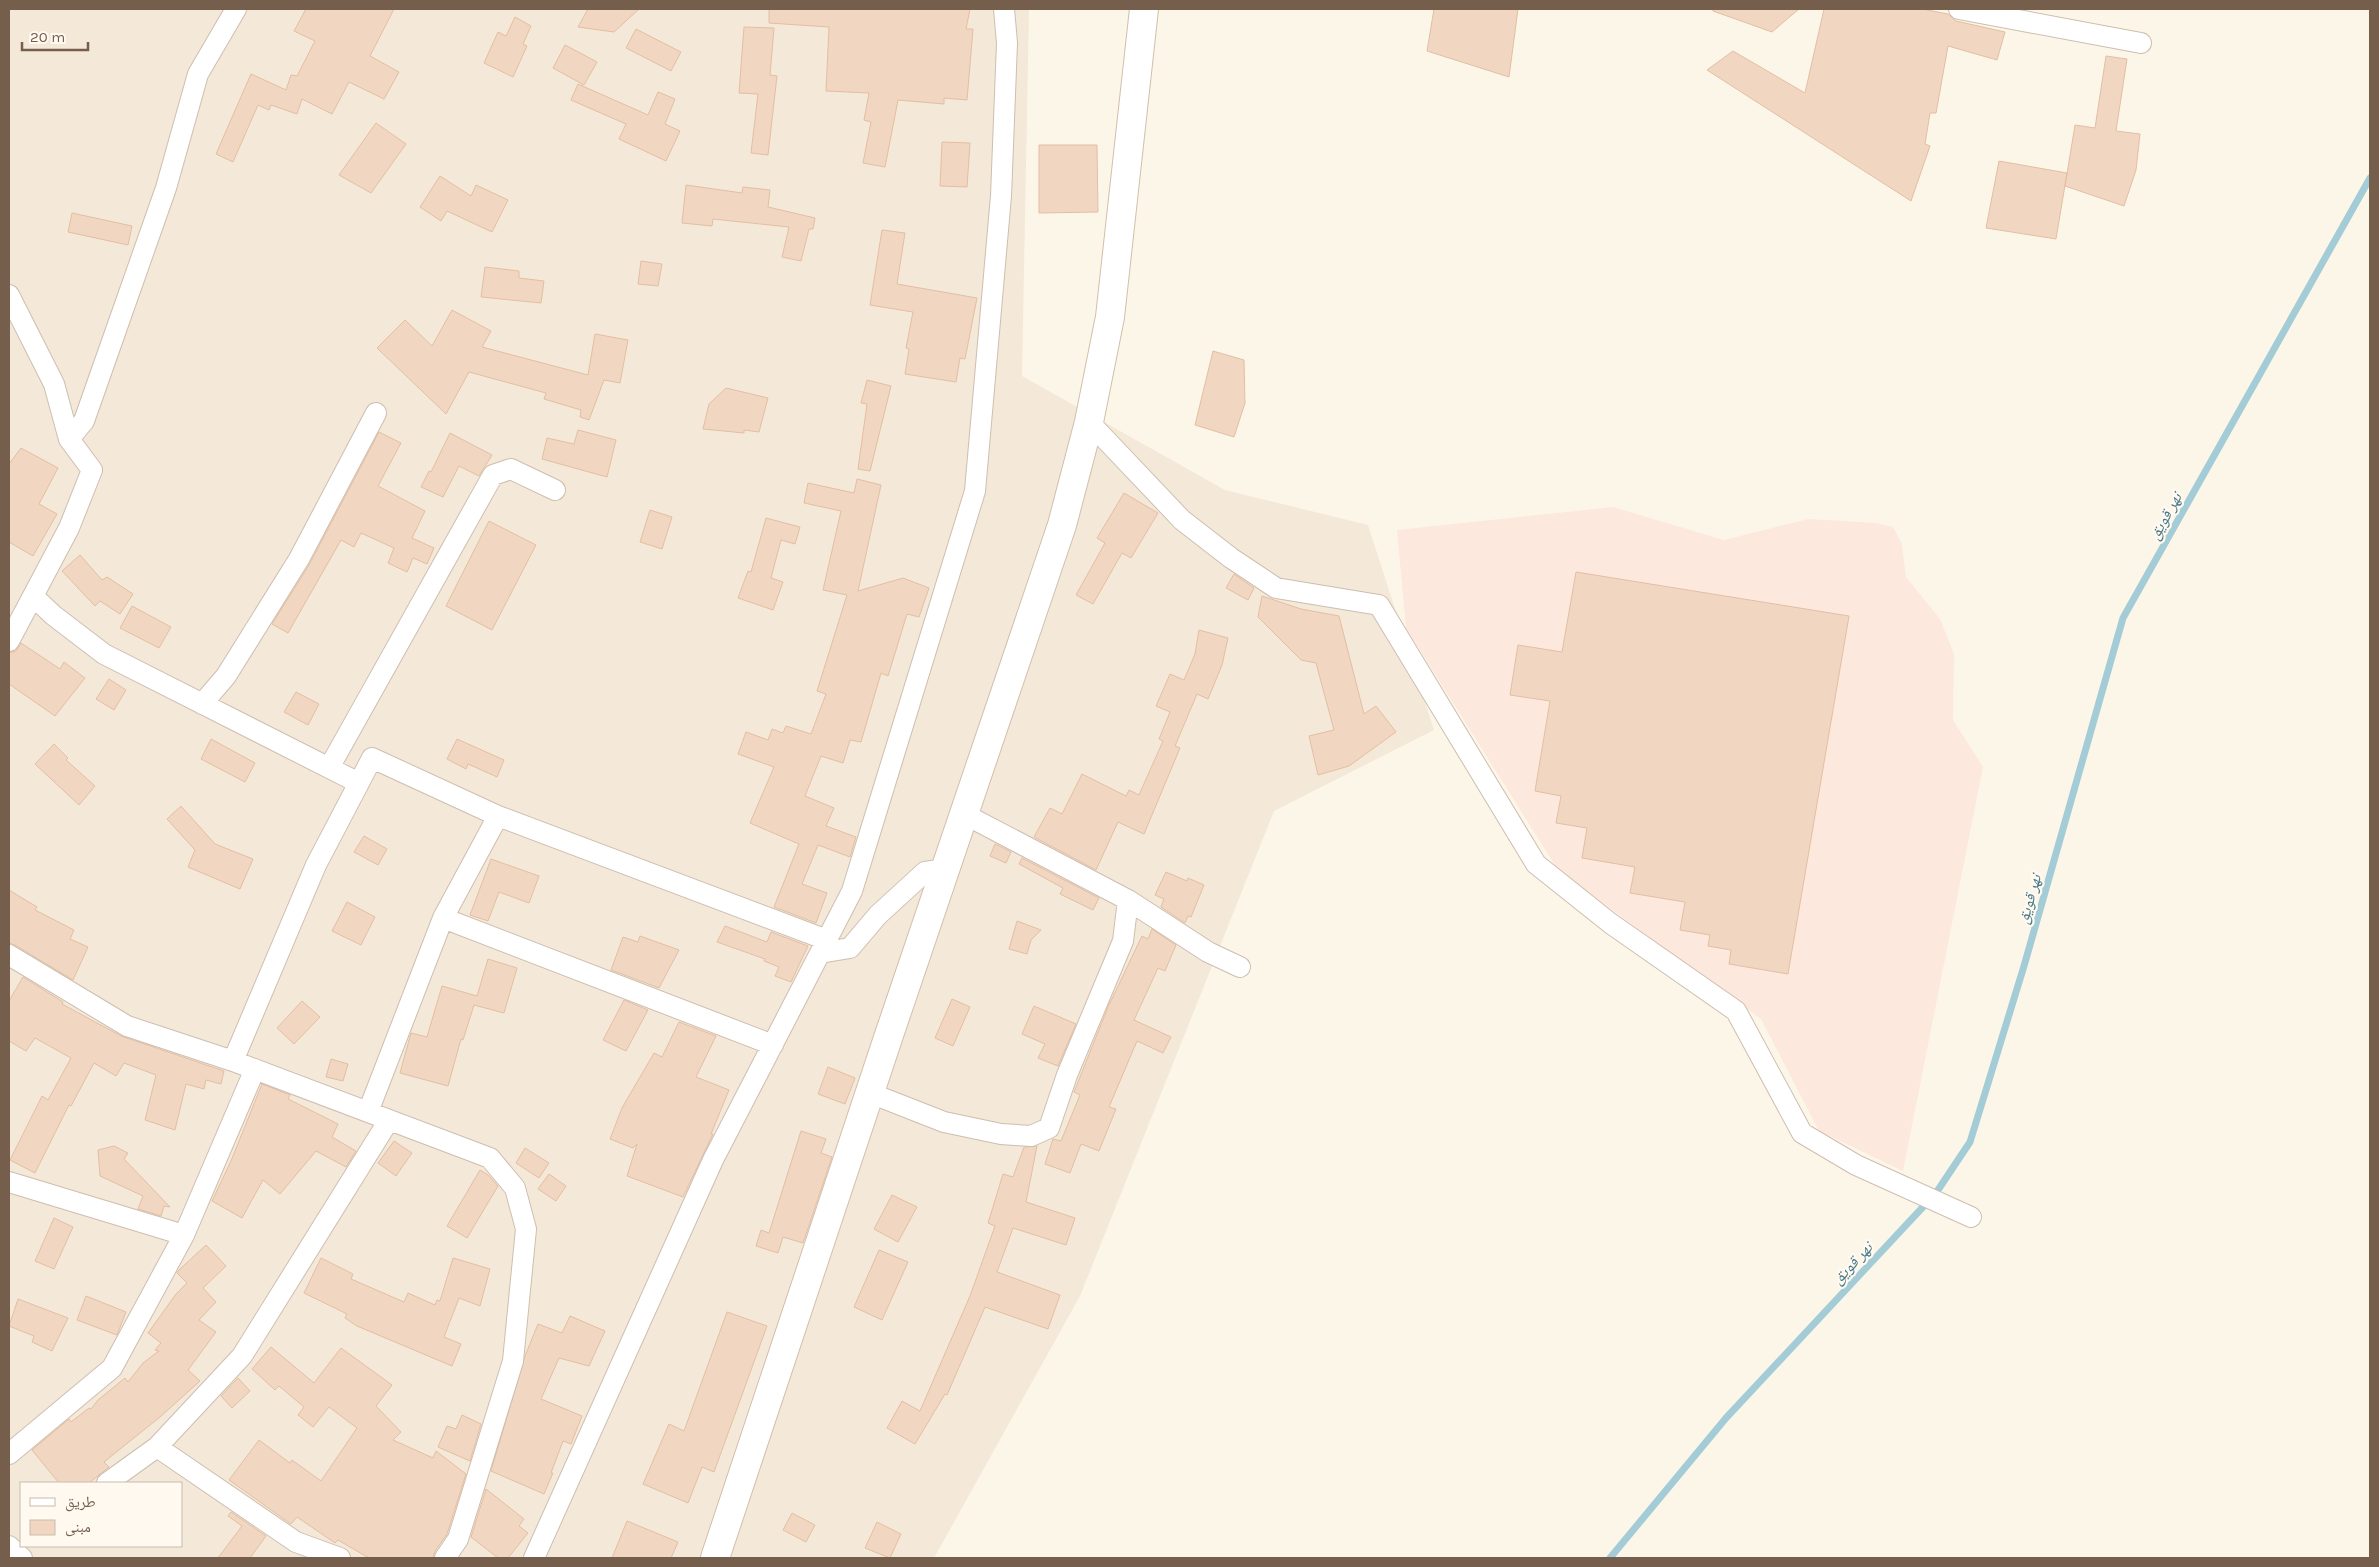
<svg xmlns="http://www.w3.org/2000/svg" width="2379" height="1567" font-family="Karla,'Noto Naskh Arabic',sans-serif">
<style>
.residential{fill:#f4e8d8;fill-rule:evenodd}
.commercial{fill:#fce8dd}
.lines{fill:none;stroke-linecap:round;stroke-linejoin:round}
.stream{stroke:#a4ccd7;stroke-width:7}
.building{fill:#f1d7c1;stroke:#e3bea2}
.street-casing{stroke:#cebeaf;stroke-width:22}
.secondary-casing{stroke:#d1bfac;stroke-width:30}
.street{stroke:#fff;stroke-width:20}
.secondary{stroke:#fff;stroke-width:28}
.labels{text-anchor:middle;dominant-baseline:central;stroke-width:4.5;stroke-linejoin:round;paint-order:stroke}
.water-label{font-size:16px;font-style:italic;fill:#477a89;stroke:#fff9f0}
</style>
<rect width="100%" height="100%" fill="#fcf6e9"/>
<path class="residential" d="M 9,9 L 1029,9 L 1022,376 L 1225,490 L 1368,525 L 1434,730 L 1274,811 L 1080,1296 L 934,1558 L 9,1558 ZM 21,1483 L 181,1483 L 181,1546 L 21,1546 Z"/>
<path class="commercial" d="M 1613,507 L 1724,540 L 1808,519 L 1877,523 L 1893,527 L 1902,544 L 1906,577 L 1940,619 L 1954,654 L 1953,720 L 1983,767 L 1903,1171 L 1819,1131 L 1761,1019 L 1558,870 L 1406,628 L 1397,530 Z"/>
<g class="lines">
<path class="stream" d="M 1610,1558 L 1726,1418 L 1936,1193 L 1970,1142 L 2024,966 L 2123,618 L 2370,178"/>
</g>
<path class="building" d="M 306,9 L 394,9 L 370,56 L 399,72 L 384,99 L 349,82 L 332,114 L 302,99 L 297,114 L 271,105 L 269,110 L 258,105 L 233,162 L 216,154 L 251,74 L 286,90 L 291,75 L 297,76 L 315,41 L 294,31 Z
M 588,9 L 639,9 L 614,32 L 578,27 Z
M 769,9 L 970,9 L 966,29 L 973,29 L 967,100 L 944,98 L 944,104 L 898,100 L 885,167 L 863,163 L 871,122 L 864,120 L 869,93 L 826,91 L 829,27 L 769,23 Z
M 1434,9 L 1518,9 L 1509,77 L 1427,51 Z
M 1713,9 L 1799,9 L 1772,32 L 1713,11 Z
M 1824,9 L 1922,9 L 1948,14 L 1956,21 L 2005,32 L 1997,60 L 1948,46 L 1936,113 L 1930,113 L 1925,144 L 1930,146 L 1911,201 L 1707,70 L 1733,51 L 1805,93 Z
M 515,17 L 531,26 L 523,44 L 527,46 L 513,77 L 484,63 L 498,32 L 506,36 Z
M 744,27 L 774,28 L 770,75 L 777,76 L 768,155 L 751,153 L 758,94 L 739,93 Z
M 636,29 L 681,52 L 671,71 L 626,48 Z
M 565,45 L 597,62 L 584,85 L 553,68 Z
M 2106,56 L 2127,59 L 2116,131 L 2140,134 L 2136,170 L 2124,206 L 2065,186 L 2075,125 L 2095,128 Z
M 578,84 L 648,115 L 658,92 L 675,99 L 665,124 L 680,131 L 666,161 L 619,139 L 626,124 L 571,100 Z
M 376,123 L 406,144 L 371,193 L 339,175 Z
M 942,142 L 970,143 L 967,187 L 940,186 Z
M 1039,145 L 1097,145 L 1098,212 L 1039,213 Z
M 1999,161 L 2067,173 L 2056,239 L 1986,228 Z
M 440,176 L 471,196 L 476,185 L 508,200 L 492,232 L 447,211 L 441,221 L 420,207 Z
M 686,185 L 742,193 L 743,187 L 770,190 L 768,207 L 815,218 L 813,229 L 809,229 L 801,261 L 782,257 L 789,227 L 713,219 L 712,226 L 682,223 Z
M 72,213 L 132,226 L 128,245 L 68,232 Z
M 882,230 L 905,233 L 897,284 L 977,298 L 965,359 L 960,358 L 956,382 L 905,374 L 909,349 L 906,348 L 913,312 L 870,305 Z
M 641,261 L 662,264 L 658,286 L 638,284 Z
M 485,267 L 519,271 L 519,278 L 544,281 L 541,303 L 481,297 Z
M 452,310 L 491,331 L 482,347 L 588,375 L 595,334 L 628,340 L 620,383 L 604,380 L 589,420 L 580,417 L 581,410 L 544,399 L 546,393 L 469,372 L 446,414 L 377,348 L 405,320 L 432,346 Z
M 1213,351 L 1244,360 L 1245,403 L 1234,437 L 1195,425 Z
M 867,380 L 891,386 L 870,471 L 858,469 L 867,404 L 861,403 Z
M 726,388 L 768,398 L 759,432 L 744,430 L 744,433 L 703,429 L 709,404 Z
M 578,430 L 616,440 L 607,477 L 542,459 L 547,438 L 574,444 Z
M 379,432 L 401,443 L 378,486 L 425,511 L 412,538 L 434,548 L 427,564 L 413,558 L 407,572 L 388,563 L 394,548 L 361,533 L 354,547 L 341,540 L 288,633 L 272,624 L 309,565 Z
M 450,433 L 492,455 L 479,476 L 459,466 L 443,497 L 421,487 L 429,471 L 431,472 Z
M 21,448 L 58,468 L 39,504 L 57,514 L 33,556 L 9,542 L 9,464 Z
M 857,479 L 881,485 L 858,591 L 903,578 L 929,588 L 919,617 L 907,614 L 888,676 L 881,673 L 861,742 L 850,740 L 843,763 L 821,756 L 805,796 L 834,808 L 826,826 L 856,837 L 850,857 L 818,845 L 802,884 L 827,893 L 816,923 L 774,907 L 799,844 L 750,823 L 774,767 L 738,754 L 746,732 L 768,740 L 772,729 L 783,733 L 786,726 L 811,734 L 826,694 L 817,691 L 847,595 L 823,590 L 841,511 L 804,503 L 808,483 L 854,493 Z
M 1124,493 L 1158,513 L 1131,558 L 1122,553 L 1093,604 L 1076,595 L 1105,543 L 1097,538 Z
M 650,510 L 672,517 L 662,549 L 640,542 Z
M 766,518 L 800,527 L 795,544 L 781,540 L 771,578 L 783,582 L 773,610 L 738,598 L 748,571 L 751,572 Z
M 489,521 L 536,545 L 492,630 L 446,606 Z
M 80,555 L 102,580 L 107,577 L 133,594 L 120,614 L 100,601 L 95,606 L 62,571 Z
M 1576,572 L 1849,616 L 1788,974 L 1729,964 L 1731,950 L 1708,946 L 1710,935 L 1680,930 L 1685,902 L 1630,893 L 1635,867 L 1582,858 L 1587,828 L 1556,823 L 1561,796 L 1535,791 L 1550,701 L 1510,695 L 1518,645 L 1562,652 Z
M 1234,574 L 1254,588 L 1248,600 L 1226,588 Z
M 1262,596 L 1301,609 L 1339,616 L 1364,714 L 1376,706 L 1396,732 L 1349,766 L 1318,775 L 1309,736 L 1334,730 L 1316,663 L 1301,660 L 1258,617 Z
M 132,606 L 171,627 L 159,648 L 120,628 Z
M 1199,630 L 1228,638 L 1222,665 L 1208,699 L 1197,694 L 1175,746 L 1180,748 L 1144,834 L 1118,822 L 1096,870 L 1034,837 L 1050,808 L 1062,814 L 1082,774 L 1126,796 L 1129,790 L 1139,795 L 1163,741 L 1159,739 L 1170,712 L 1156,706 L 1170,674 L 1184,680 L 1195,654 Z
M 21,643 L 60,669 L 64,662 L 85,678 L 55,716 L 9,684 L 9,653 L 16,651 Z
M 109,679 L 126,690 L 114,710 L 96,699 Z
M 296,692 L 319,704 L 308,725 L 284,712 Z
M 211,739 L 255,763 L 245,782 L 201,759 Z
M 457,739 L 504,760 L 497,777 L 468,764 L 466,769 L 447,759 Z
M 54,744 L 68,758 L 66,760 L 95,786 L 79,805 L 35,764 Z
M 181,806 L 215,844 L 253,859 L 240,889 L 188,867 L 195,850 L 167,819 Z
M 364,836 L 387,849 L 378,865 L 354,852 Z
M 995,844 L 1011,852 L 1006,863 L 990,856 Z
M 1022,858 L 1099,898 L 1093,910 L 1060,894 L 1063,888 L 1019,864 Z
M 491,859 L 539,876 L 529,903 L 499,892 L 488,921 L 470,915 Z
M 1166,872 L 1187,881 L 1188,878 L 1204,885 L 1191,917 L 1188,916 L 1185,923 L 1161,907 L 1164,899 L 1155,895 Z
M 9,890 L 37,907 L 35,910 L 74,930 L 70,939 L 88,947 L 73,980 L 15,945 L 9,943 Z
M 347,902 L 375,917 L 361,945 L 332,931 Z
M 1017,921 L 1041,930 L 1031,940 L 1027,954 L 1009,949 Z
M 725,926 L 767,942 L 771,932 L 808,946 L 791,982 L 775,976 L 779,967 L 764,961 L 765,959 L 717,942 Z
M 1152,929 L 1176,945 L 1165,971 L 1158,968 L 1134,1020 L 1171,1037 L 1163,1053 L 1137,1041 L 1109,1107 L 1116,1109 L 1099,1151 L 1081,1144 L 1070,1173 L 1045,1164 L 1053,1139 L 1061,1141 L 1080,1095 L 1074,1092 L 1108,1007 L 1142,936 L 1148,939 Z
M 640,936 L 679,950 L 659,988 L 611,970 L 623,937 L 638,942 Z
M 488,959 L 517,968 L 504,1013 L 474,1005 L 463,1040 L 461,1039 L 448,1086 L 400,1073 L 411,1033 L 427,1037 L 442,986 L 477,996 Z
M 23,977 L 63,1002 L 62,1004 L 121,1036 L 224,1071 L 221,1084 L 206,1080 L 204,1089 L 186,1084 L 175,1130 L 145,1120 L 156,1075 L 124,1063 L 116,1076 L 94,1063 L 71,1106 L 69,1105 L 35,1173 L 10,1160 L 42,1096 L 48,1100 L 71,1058 L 35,1038 L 26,1051 L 9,1041 L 9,1001 Z
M 952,999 L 970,1007 L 953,1046 L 935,1038 Z
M 624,1000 L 648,1010 L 626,1051 L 603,1040 Z
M 302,1001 L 320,1017 L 294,1044 L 277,1028 Z
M 1034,1006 L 1076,1024 L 1058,1066 L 1038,1058 L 1045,1044 L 1022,1034 Z
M 679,1022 L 716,1036 L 696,1077 L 729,1090 L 711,1134 L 713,1134 L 683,1197 L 627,1176 L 637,1144 L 633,1148 L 610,1139 L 622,1108 L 654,1053 L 662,1057 Z
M 331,1059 L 348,1064 L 343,1081 L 326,1077 Z
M 828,1067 L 855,1078 L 845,1104 L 818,1094 Z
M 262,1084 L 290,1095 L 288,1099 L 338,1124 L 332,1137 L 356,1151 L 346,1167 L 316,1151 L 280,1194 L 263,1180 L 242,1218 L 212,1201 L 231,1161 Z
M 801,1131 L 826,1139 L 821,1153 L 832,1157 L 803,1243 L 783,1237 L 778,1253 L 756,1246 L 761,1230 L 769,1233 Z
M 394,1141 L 412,1153 L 396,1176 L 378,1163 Z
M 114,1146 L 128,1153 L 124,1159 L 170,1207 L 164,1206 L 161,1216 L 138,1209 L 143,1196 L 100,1176 L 98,1150 Z
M 1037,1146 L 1026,1202 L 1075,1218 L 1066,1245 L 1013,1228 L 997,1272 L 1060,1295 L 1048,1329 L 985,1307 L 947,1395 L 945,1394 L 915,1444 L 887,1428 L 902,1401 L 920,1411 L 970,1296 L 995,1226 L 988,1223 L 1003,1174 L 1013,1177 L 1024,1147 Z
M 525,1148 L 549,1163 L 539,1178 L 516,1163 Z
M 480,1170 L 488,1175 L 498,1186 L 467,1238 L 447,1226 Z
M 549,1174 L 566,1186 L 556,1201 L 538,1189 Z
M 892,1195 L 917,1207 L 898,1242 L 874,1229 Z
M 54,1218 L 73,1227 L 54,1269 L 35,1261 Z
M 206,1245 L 226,1266 L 203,1288 L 216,1302 L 199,1320 L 216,1332 L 188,1370 L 200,1381 L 160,1417 L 104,1462 L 109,1467 L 89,1483 L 59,1483 L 32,1450 L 69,1419 L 71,1422 L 89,1408 L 91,1409 L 98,1400 L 125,1378 L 128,1382 L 143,1363 L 159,1351 L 155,1350 L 161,1343 L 148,1333 L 176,1294 L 187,1283 L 177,1273 L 178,1271 Z
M 879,1250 L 908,1262 L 882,1320 L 854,1307 Z
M 321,1258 L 353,1274 L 351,1279 L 404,1302 L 408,1293 L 435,1305 L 437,1300 L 440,1301 L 453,1258 L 490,1269 L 480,1306 L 459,1298 L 444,1337 L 461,1344 L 452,1366 L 357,1326 L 345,1318 L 347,1314 L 304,1293 Z
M 86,1296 L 126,1312 L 117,1335 L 77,1320 Z
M 18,1299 L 68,1318 L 52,1351 L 32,1342 L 34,1336 L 9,1326 Z
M 727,1312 L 767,1326 L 714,1472 L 702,1467 L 688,1503 L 643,1484 L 669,1424 L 684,1431 Z
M 570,1316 L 605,1331 L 589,1366 L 559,1358 L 541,1399 L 582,1416 L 571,1444 L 563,1441 L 551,1473 L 553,1473 L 544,1494 L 491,1471 L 525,1356 L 538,1324 L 562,1333 Z
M 271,1347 L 314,1383 L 341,1348 L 392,1385 L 376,1406 L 401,1432 L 393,1440 L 433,1458 L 436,1451 L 466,1474 L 447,1534 L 435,1551 L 433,1558 L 369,1558 L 338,1540 L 335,1543 L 297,1517 L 291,1524 L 229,1480 L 259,1440 L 290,1463 L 292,1460 L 321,1481 L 357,1428 L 329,1407 L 313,1427 L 298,1415 L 304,1407 L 279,1386 L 275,1390 L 252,1369 Z
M 238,1378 L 250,1391 L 232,1408 L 221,1396 Z
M 462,1415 L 481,1424 L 470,1461 L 438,1447 L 447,1426 L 456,1429 Z
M 486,1489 L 524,1519 L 519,1526 L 528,1533 L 508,1558 L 498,1558 L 471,1537 Z
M 231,1512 L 266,1536 L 250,1558 L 218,1558 L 242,1526 L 228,1516 Z
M 792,1513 L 815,1525 L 806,1542 L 783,1530 Z
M 627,1521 L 678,1542 L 671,1558 L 612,1558 Z
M 877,1522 L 901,1534 L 890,1558 L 865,1548 Z"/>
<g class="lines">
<defs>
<path id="street" d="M 1959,9 L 2141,43
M 9,295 L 54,384 L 69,439 L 92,470 L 69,528 L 33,596 L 53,615 L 104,654 L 359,783
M 1089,422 L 1182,520 L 1231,558 L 1276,588 L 1379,605 L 1536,864 L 1610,923 L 1736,1011 L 1802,1133 L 1856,1165 L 1971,1217
M 69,439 L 84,421 L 166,188 L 198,74 L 236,9
M 9,641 L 33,596
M 202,704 L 226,676 L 299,559 L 376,413
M 329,768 L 493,475 L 511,469 L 555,490
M 964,814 L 1128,900 L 1208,952 L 1240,967
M 443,918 L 498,816
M 820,953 L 850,948 L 878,915 L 925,872 L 946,869
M 9,955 L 127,1026 L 233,1061 L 490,1158 L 515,1188 L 526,1229 L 513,1361 L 458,1539 L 445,1558
M 233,1061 L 316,865 L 372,758 L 498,816 L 827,940
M 870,1093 L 944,1122 L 1001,1134 L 1031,1136 L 1049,1128 L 1067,1075 L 1123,941 L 1128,900
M 368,1112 L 443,918 L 773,1045
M 9,1182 L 184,1235
M 157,1447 L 296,1542 L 340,1558
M 9,1454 L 112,1368 L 184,1235 L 255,1069
M 107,1483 L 157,1447 L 242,1356 L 389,1120
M 9,1546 L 22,1558
M 534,1558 L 713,1160 L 852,891 L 975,491 L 1001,196 L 1007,43 L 1004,9"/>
<path id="secondary" d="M 715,1558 L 888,1038 L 1062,525 L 1089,422 L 1110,317 L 1144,9"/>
</defs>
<use href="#street" class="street-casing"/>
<use href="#secondary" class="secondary-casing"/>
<use href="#street" class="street"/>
<use href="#secondary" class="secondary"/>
</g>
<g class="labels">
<g class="water-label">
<text transform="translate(2165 516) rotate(-61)">نهر قويق</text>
<text transform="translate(2029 899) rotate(-74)">نهر قويق</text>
<text transform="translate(1852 1263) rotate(-47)">نهر قويق</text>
</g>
</g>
<rect width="2379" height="1567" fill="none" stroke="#765e4d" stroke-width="20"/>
<rect x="20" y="1482" width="162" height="65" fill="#fff9f0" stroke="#c8bbaf"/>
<rect x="30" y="1498" width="25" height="8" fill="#ffffff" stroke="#c8bbaf"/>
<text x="65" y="1507" font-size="15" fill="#765e4d">طريق</text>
<rect x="30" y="1520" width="25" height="15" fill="#f1d7c1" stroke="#c8bbaf"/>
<text x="65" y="1532" font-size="15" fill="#765e4d">مبنى</text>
<path d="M22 42v8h66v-8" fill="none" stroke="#765e4d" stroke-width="2.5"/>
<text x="30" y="42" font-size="15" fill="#765e4d" stroke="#fff9f0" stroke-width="4" paint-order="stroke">20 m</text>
</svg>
